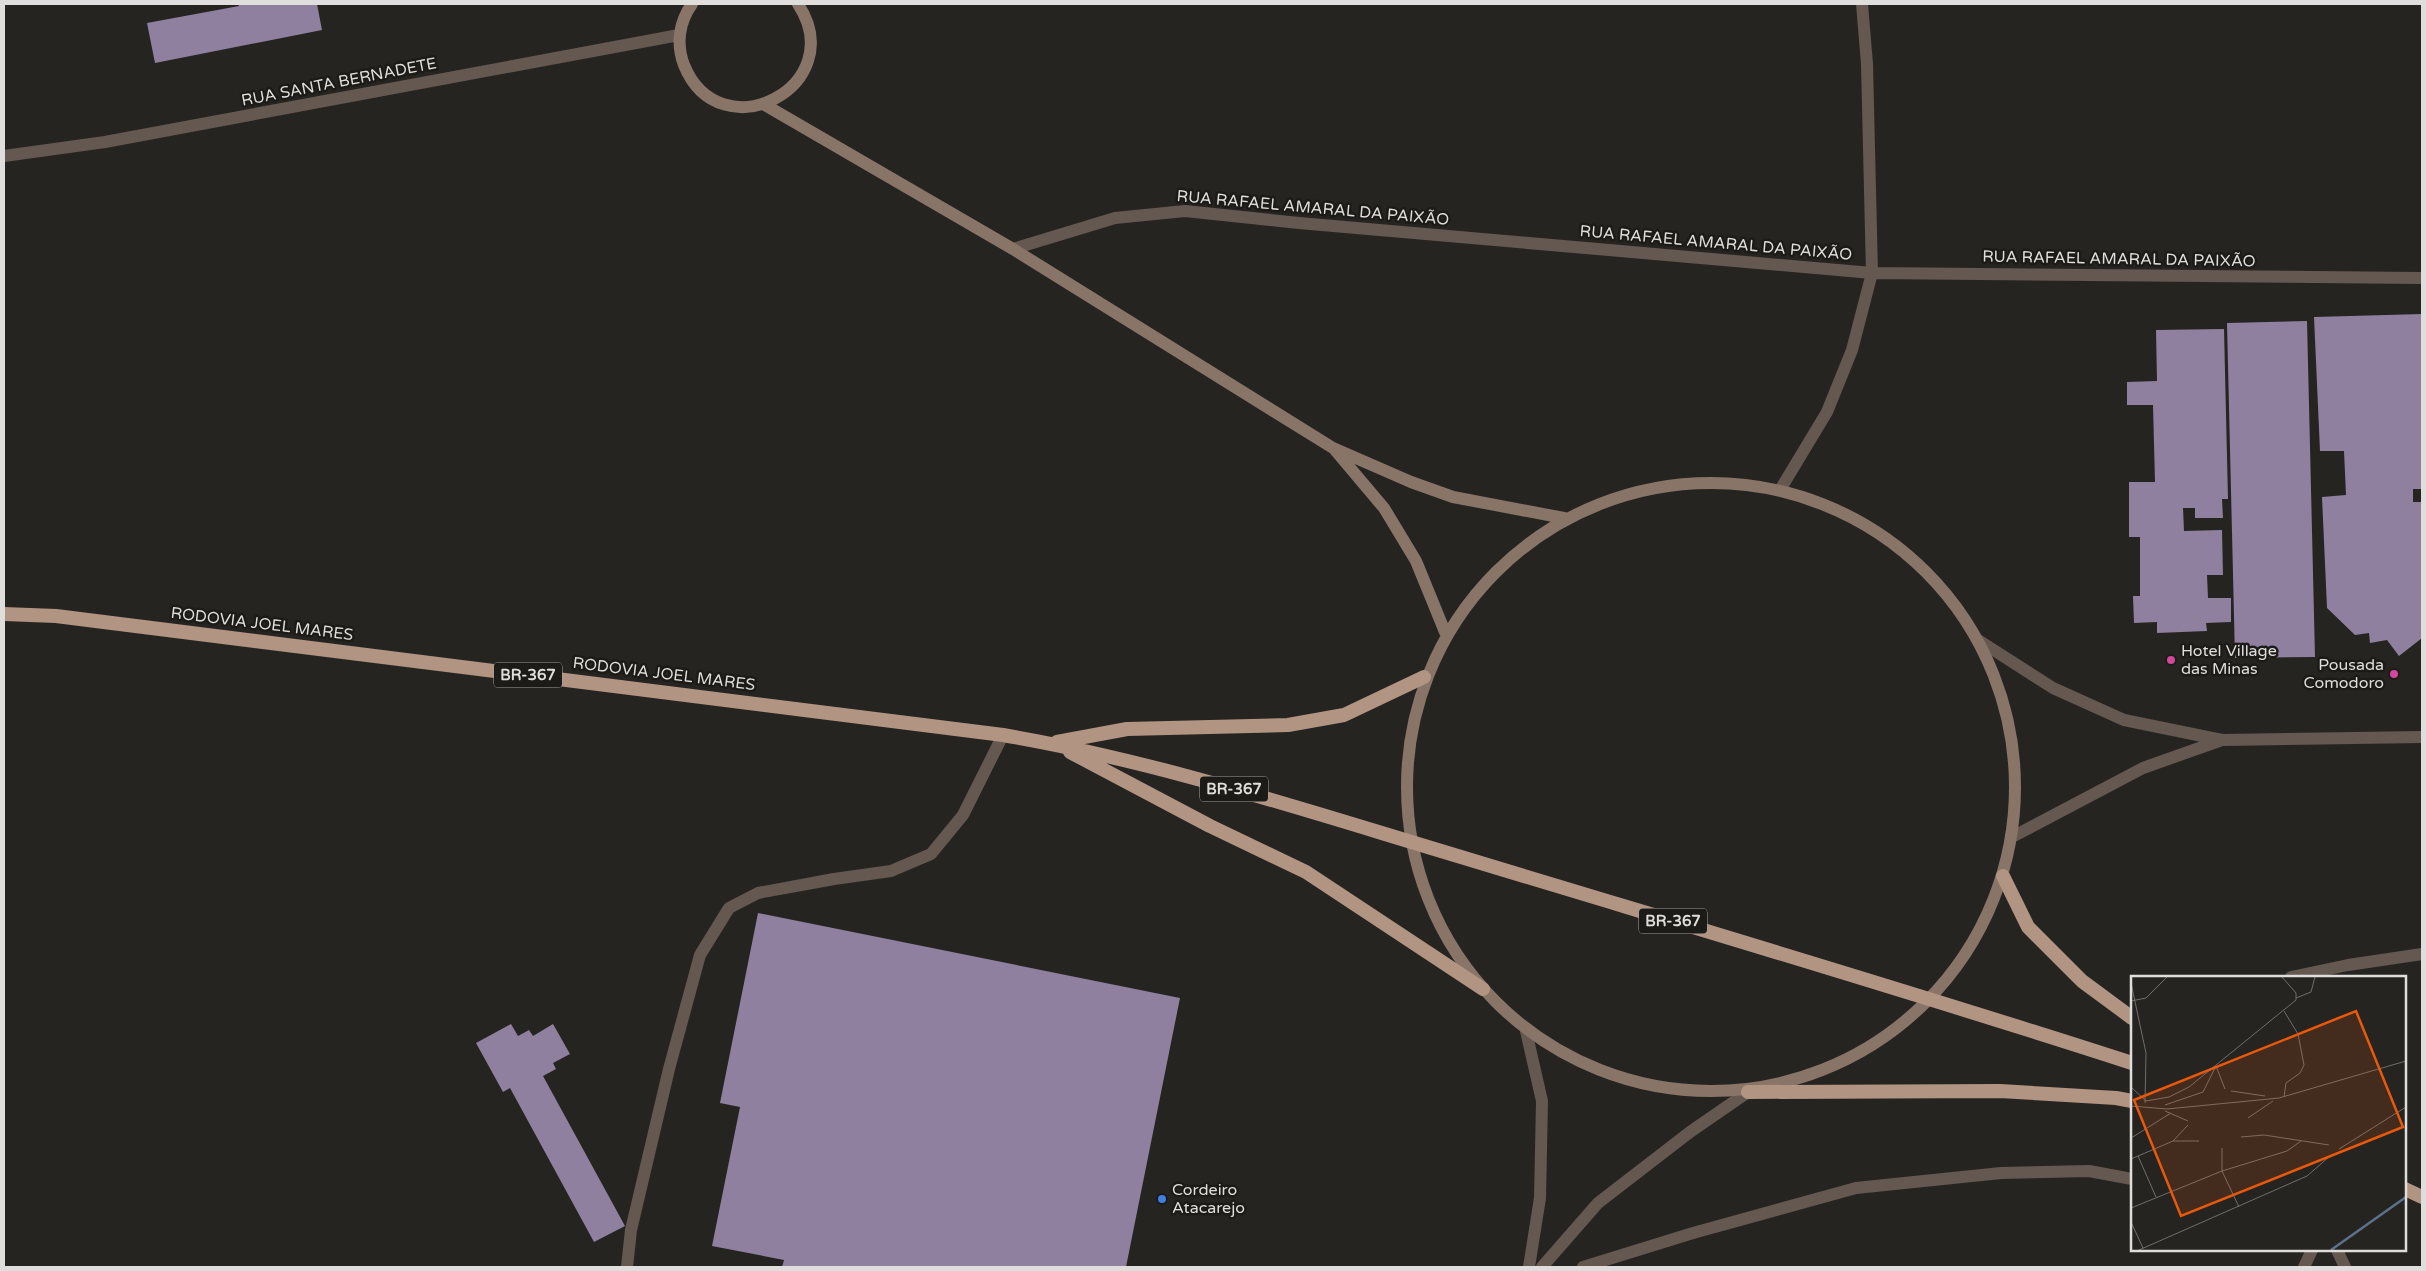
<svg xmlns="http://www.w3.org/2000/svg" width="2426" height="1271" font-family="'Varela Round',sans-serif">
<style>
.building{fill:#8e809e}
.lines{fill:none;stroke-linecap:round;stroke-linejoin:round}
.service{stroke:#655850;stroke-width:12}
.minor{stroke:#655850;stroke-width:12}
.tertiary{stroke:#655850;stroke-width:12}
.secondary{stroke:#897468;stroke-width:12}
.trunk{stroke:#b29482;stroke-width:14}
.hotel-dot{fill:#d1479c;stroke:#1d1b18;stroke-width:2}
.shop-dot{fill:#3f7fe0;stroke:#1d1b18;stroke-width:2}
.labels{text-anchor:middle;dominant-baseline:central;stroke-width:5;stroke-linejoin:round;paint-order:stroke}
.shield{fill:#1d1b18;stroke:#a5a4a1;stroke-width:1}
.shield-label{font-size:15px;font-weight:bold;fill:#dfdedc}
.street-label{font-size:16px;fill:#dfdedc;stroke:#1d1b18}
.poi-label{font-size:16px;fill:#dfdedc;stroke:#1d1b18;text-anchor:start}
.inset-river{fill:none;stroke:#5b728b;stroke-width:2.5}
.inset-road{fill:none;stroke:#706e6c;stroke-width:1}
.view{fill:#e8590c;fill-opacity:0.15;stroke:#e8590c;stroke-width:2.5}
.inset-edge{fill:none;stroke:#dfdedc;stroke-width:2.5}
</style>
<rect width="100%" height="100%" fill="#262421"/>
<path class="building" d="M 238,4 L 317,4 L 322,30 L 155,63 L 147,23 L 239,6 Z
M 2422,314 L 2422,489 L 2413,489 L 2413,502 L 2422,502 L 2422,638 L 2399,656 L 2387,640 L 2370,643 L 2369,633 L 2355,635 L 2327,608 L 2322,497 L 2346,495 L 2344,451 L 2320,451 L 2314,317 Z
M 2307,321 L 2315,657 L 2235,658 L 2227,323 Z
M 2224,329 L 2228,499 L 2222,499 L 2223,518 L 2195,518 L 2195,508 L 2183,508 L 2184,531 L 2222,530 L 2223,575 L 2207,575 L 2208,598 L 2231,598 L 2231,622 L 2206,623 L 2207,631 L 2157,633 L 2157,622 L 2134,623 L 2133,596 L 2140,596 L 2140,537 L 2129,537 L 2129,482 L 2155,482 L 2153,405 L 2127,405 L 2127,382 L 2157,381 L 2156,330 Z
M 758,913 L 1180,998 L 1126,1267 L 782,1267 L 784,1260 L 712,1246 L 740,1107 L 720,1103 Z
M 511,1024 L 518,1036 L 529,1030 L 533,1036 L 553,1024 L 570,1054 L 553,1063 L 556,1069 L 543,1076 L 625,1226 L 594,1242 L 510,1088 L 503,1092 L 476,1043 Z"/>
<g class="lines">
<path class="service" d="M 627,1267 L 631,1230 L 669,1069 L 700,955 L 729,908 L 758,893 L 834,879 L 891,871 L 931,854 L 963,815 L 1003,735"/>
<path class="minor" d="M 4,156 L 105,142 L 679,35
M 1013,249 L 1115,218 L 1185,211 L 1299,223 L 1872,273 L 2422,278
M 1780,490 L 1827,412 L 1852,350 L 1872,273 L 1867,64 L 1862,4
M 2291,977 L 2348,965 L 2422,954
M 1526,1031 L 1542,1101 L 1540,1198 L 1529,1267
M 2337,1250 L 2345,1267
M 1542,1267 L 1598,1203 L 1690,1132 L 1748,1092
M 1583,1267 L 1693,1233 L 1856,1188 L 2001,1173 L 2089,1171 L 2132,1179
M 2304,1267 L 2312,1250"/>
<path class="tertiary" d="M 1978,640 L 2053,688 L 2124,720 L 2222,740 L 2422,737
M 2012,837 L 2143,768 L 2222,740"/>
<path class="secondary" d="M 692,4 C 679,22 676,44 684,65 C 720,154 852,86 798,4
M 765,105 L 1013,249 L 1333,448 L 1411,482 L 1453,497 L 1564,518
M 1335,450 L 1384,508 L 1416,561 L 1445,632
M1407 787a304 304 0 1 1 608 0a304 304 0 1 1-608 0Z"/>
<path class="trunk" d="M 4,614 L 56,616 L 1003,735 C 1162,762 1316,814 1471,860 C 1692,927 1913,992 2132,1063
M 1057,742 L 1127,729 L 1288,725 L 1344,715 L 1424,677
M 1070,752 L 1210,826 L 1306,872 L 1483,989
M 2003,876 L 2028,927 L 2082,981 L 2132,1018
M 1748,1092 L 2000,1091 L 2116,1098 L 2132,1101
M 2405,1189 L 2422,1197"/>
</g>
<g class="hotel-dot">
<circle cx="2171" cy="660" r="5"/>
<circle cx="2394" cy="674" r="5"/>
</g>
<circle class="shop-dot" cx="1162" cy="1199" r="5"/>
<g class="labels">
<g class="shield">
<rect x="494" y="662.5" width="68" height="25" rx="4"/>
<rect x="1200" y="776.5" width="68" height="25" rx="4"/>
<rect x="1639" y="908.5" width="68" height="25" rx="4"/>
</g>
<g class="shield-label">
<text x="528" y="675">BR-367</text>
<text x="1234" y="789">BR-367</text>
<text x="1673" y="921">BR-367</text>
</g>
<g class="street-label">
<text transform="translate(339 82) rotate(-11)">RUA SANTA BERNADETE</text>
<text transform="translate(1313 208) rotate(5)">RUA RAFAEL AMARAL DA PAIXÃO</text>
<text transform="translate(1716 243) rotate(5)">RUA RAFAEL AMARAL DA PAIXÃO</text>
<text transform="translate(2119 259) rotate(1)">RUA RAFAEL AMARAL DA PAIXÃO</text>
<text transform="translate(262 624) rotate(7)">RODOVIA JOEL MARES</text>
<text transform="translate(664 674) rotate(7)">RODOVIA JOEL MARES</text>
</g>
<g class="poi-label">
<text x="2181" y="651">Hotel Village<tspan x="2181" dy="18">das Minas</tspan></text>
<text x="2384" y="665" text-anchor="end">Pousada<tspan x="2384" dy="18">Comodoro</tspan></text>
<text x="1172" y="1190">Cordeiro<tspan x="1172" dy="18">Atacarejo</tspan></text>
</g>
</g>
<g transform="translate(2131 976)">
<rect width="275" height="275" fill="#262421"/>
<path class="inset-river" d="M 200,274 L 275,221"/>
<path class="inset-road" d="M 0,7 L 15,77 L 14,127M 165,22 L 180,16 L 184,1M 0,25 L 15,22 L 36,1M 153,35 L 167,58 L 173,89 L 169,97 L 155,107 L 153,121M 85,90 L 94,113M 0,111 L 15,125 L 38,121 L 58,111 L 165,24 L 165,17 L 151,1M 100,115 L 134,120M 72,116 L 84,92M 34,129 L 72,116M 0,130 L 36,133 L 148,122 L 275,85M 34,135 L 57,145M 117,142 L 142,125M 110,161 L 133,159 L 198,169M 0,162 L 40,137M 42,165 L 57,149M 91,172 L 91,195 L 108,231M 208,173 L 275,131M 7,180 L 25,221M 0,183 L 42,165 L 68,165M 0,232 L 91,195 L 156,175 L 170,165M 0,246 L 12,272M 8,274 L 176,200 L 199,180"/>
<path class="view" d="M 225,35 L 272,151 L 50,240 L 3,124 Z"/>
<rect width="275" height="275" class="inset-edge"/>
</g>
<rect width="2426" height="1271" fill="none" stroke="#dfdedc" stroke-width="10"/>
</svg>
